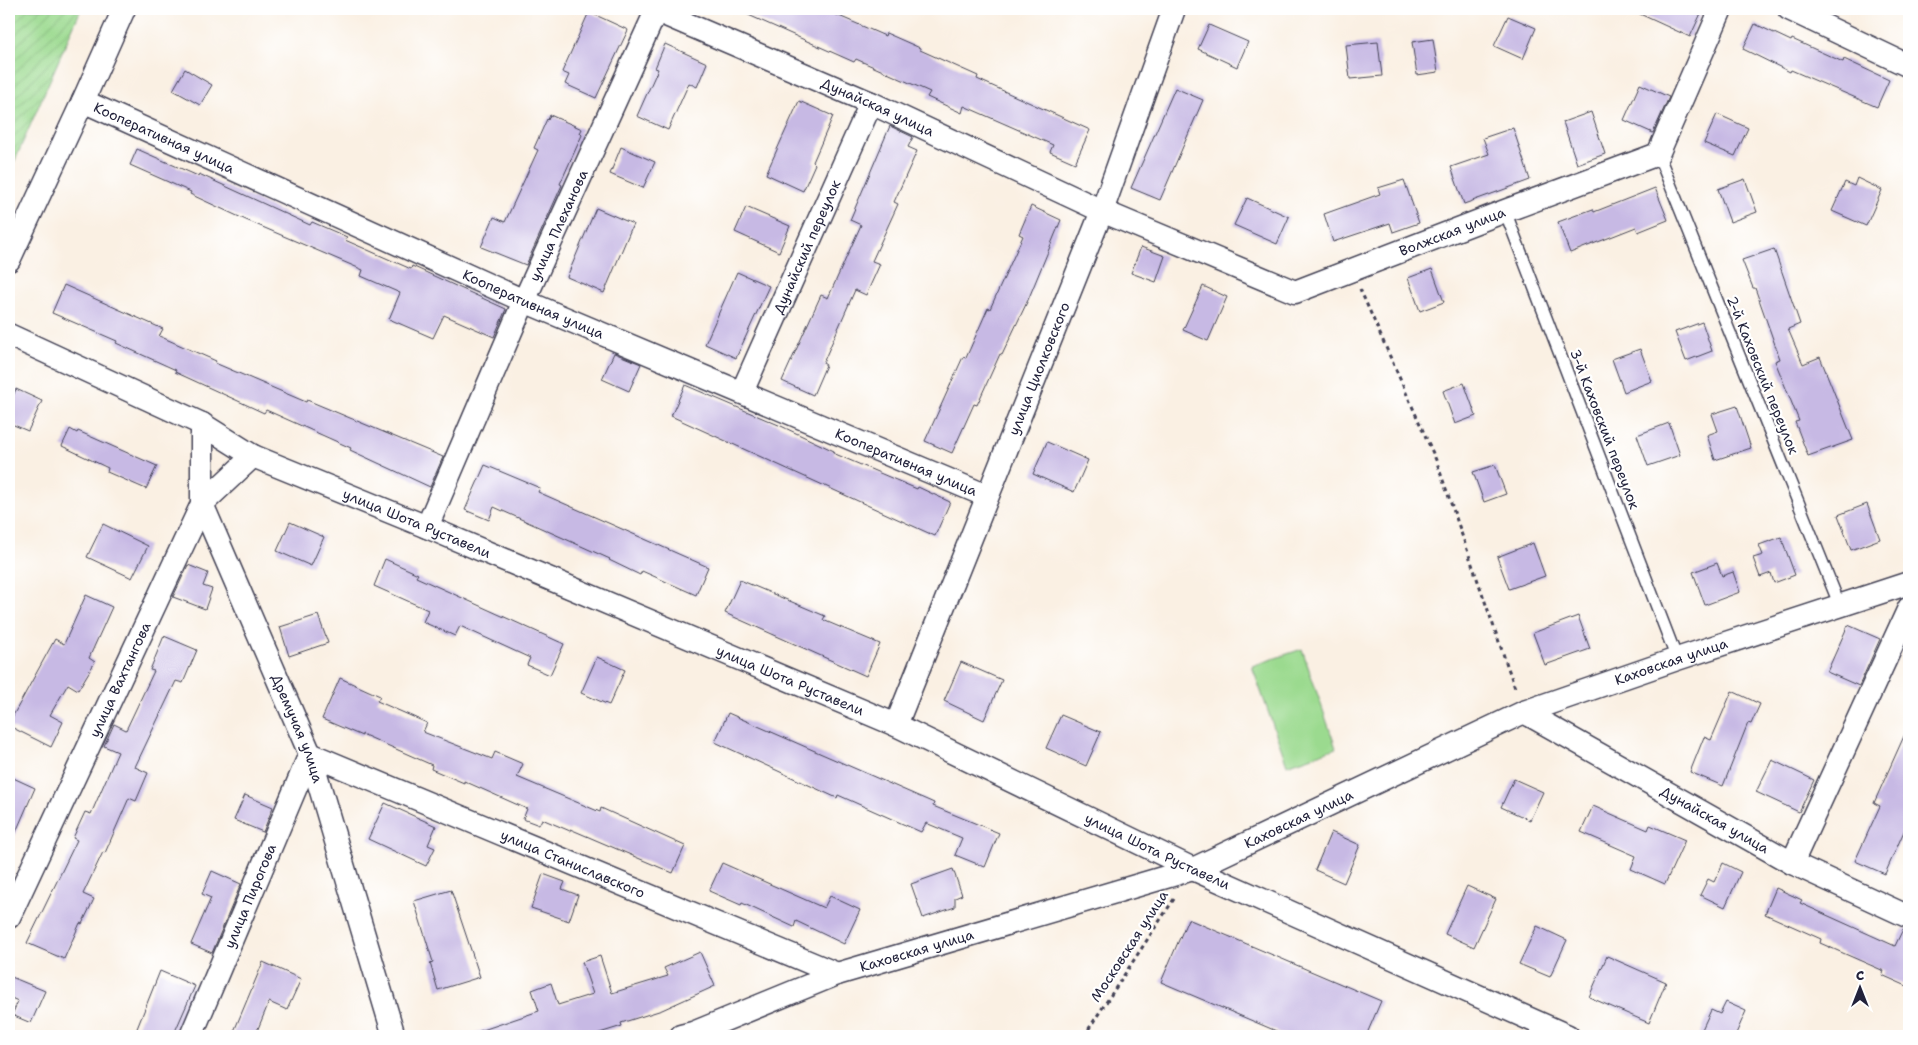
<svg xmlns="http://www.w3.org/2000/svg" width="1918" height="1045" font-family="'Shantell Sans',sans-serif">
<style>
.garden{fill:url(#garden-furrows);stroke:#5e7e65}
.pitch{fill:#9bda8f;stroke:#5e7e65}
.building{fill:#c7b9e4}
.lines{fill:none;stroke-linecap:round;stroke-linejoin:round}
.lane-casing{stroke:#424154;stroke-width:14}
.street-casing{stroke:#424154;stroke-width:25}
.path{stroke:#424154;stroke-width:3;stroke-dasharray:4 4;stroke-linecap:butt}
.lane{stroke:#fff;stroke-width:11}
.street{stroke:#fff;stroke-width:22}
.labels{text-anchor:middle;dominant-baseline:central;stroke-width:4.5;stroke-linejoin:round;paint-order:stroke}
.street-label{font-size:14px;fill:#22223b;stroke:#fff}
</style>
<defs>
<pattern id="garden-furrows" width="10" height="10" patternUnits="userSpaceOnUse" patternTransform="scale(1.25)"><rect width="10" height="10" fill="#9bda8f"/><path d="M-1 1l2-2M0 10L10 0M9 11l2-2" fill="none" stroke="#85bb7c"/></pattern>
</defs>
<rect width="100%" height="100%" fill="#fff"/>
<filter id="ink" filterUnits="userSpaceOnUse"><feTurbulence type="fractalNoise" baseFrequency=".02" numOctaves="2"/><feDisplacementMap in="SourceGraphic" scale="10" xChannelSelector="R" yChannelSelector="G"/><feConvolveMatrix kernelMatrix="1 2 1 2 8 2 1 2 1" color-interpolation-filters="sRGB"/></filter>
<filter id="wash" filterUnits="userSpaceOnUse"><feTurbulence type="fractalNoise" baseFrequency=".0096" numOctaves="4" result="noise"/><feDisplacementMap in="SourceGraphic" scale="20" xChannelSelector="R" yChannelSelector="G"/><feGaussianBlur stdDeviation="1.12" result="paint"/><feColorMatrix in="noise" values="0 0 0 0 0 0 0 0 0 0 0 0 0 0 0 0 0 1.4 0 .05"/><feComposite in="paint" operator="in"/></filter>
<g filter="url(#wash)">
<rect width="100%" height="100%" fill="#faf0e3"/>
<path class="garden" d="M 9,9 L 81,9 L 9,174 Z"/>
<path class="pitch" d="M 1302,649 L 1336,748 L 1287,765 L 1252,666 Z"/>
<g id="blocks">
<path class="building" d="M 735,9 L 823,9 L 885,36 L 886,33 L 920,48 L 920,50 L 978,76 L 977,79 L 1090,130 L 1075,163 L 1050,152 L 1053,145 L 964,106 L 962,113 L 927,97 L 930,92 L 856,59 L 854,62 Z
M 1629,9 L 1703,9 L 1690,37 Z
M 589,12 L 628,30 L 596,98 L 565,84 L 569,75 L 562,72 Z
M 1508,16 L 1536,28 L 1523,59 L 1494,46 Z
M 1755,24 L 1791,41 L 1792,39 L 1843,62 L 1844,59 L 1889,80 L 1877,107 L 1791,70 L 1790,72 L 1743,49 Z
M 1209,25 L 1248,42 L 1237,67 L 1198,49 Z
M 1433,39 L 1438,72 L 1417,75 L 1412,42 Z
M 1378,42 L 1382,76 L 1350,79 L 1346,45 Z
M 665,44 L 707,63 L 697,87 L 689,83 L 668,130 L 637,116 L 658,69 L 655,68 Z
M 185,69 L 212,85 L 200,105 L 173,90 Z
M 1640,84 L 1669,97 L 1653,133 L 1624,120 Z
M 1175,88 L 1203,100 L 1160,200 L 1131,188 Z
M 799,101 L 833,116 L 813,162 L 815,164 L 803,191 L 766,174 Z
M 1591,112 L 1605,154 L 1577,164 L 1563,122 Z
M 1717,114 L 1748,128 L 1735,156 L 1704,143 Z
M 550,115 L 582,129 L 580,133 L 582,135 L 560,184 L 562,185 L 526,265 L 481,247 L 494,217 L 505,222 L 538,150 L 534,148 L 547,119 L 548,120 Z
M 890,126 L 913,137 L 908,147 L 917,151 L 894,202 L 898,204 L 872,261 L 880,264 L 866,295 L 855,290 L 823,363 L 826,365 L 813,395 L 782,381 L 821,295 L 828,298 L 861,225 L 850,220 Z
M 1513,128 L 1530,180 L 1464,204 L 1451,167 L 1489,154 L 1483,138 Z
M 621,147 L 655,162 L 643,188 L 610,174 Z
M 137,149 L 198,176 L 199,174 L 310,225 L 312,222 L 347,237 L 345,240 L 411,269 L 412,266 L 506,309 L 494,337 L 444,315 L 433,338 L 389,319 L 400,293 L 361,276 L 363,270 L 246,220 L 190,194 L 191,192 L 130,165 Z
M 1857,178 L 1882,190 L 1866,226 L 1832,211 L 1845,182 L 1854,186 Z
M 1745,179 L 1757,212 L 1730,222 L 1718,189 Z
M 1404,180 L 1419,223 L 1393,232 L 1390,223 L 1333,242 L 1324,214 L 1380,194 L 1378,188 Z
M 1655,188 L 1668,220 L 1638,232 L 1636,227 L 1570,253 L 1558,222 L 1593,209 L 1594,212 Z
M 1247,198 L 1289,217 L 1277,244 L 1234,225 Z
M 1031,206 L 1061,220 L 1028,300 L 1002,355 L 1000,354 L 977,405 L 974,404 L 952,453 L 925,441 L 963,357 L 966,358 L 988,308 L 990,309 L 1023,236 L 1019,234 Z
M 746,207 L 790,226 L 779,252 L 735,232 Z
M 596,208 L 633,224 L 604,293 L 567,277 Z
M 1141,247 L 1165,256 L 1156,282 L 1131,273 Z
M 1774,249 L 1800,324 L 1788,329 L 1803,364 L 1820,357 L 1853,440 L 1808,456 L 1795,422 L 1799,421 L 1775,361 L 1780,359 L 1755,288 L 1753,288 L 1742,260 Z
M 1432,269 L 1444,302 L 1420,311 L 1408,278 Z
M 737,272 L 769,286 L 736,358 L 705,344 Z
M 64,285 L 163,329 L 159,336 L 216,361 L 215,363 L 306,402 L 307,400 L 443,457 L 430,487 L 350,450 L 351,448 L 266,410 L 264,413 L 236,400 L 175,372 L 176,370 L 116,343 L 117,341 L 52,313 Z
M 1203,286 L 1227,297 L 1208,341 L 1183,330 Z
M 1702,322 L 1712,351 L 1686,361 L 1675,332 Z
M 1640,349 L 1652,381 L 1624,392 L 1612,359 Z
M 614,353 L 641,364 L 629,391 L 602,379 Z
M 1464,383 L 1476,416 L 1455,424 L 1443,391 Z
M 685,385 L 781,426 L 834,451 L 833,453 L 917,489 L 918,487 L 950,502 L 935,536 L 671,416 Z
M 16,389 L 42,401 L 28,431 L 9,423 L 9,406 Z
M 1737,406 L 1751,448 L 1715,460 L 1707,435 L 1718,431 L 1712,414 Z
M 1669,423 L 1680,455 L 1648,466 L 1637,435 Z
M 70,429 L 77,433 L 78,431 L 157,466 L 146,489 L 107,472 L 108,468 L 62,446 Z
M 1047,442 L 1088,460 L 1074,492 L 1033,474 Z
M 485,465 L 540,488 L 538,492 L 708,567 L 696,595 L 642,571 L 640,575 L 609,560 L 610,559 L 494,507 L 489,520 L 465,510 Z
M 1495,465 L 1506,494 L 1484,502 L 1473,472 Z
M 1867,504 L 1880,539 L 1851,550 L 1838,515 Z
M 290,522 L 324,537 L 311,566 L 277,551 Z
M 103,524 L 148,546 L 132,578 L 87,557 Z
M 1781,537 L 1795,575 L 1774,583 L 1771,573 L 1760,577 L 1753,558 L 1763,555 L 1759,545 Z
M 1533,543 L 1545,576 L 1509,589 L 1497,557 Z
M 385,559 L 418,574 L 416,577 L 564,644 L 550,675 L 527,665 L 530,658 L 460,626 L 455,636 L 423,622 L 428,610 L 374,586 Z
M 1717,563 L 1722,576 L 1733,572 L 1740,592 L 1705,605 L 1693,572 Z
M 188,565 L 208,573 L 203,586 L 212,589 L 205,609 L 173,597 Z
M 740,580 L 825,616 L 823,620 L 880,644 L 866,676 L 725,613 Z
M 86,595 L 112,607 L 89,658 L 95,662 L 78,690 L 68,684 L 50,715 L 63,722 L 51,747 L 9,726 L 9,723 L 55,639 L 64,644 Z
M 318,615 L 328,643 L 289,656 L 280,627 Z
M 1578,616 L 1590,649 L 1545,665 L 1533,633 Z
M 1848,625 L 1880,639 L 1859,686 L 1827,672 Z
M 164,636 L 197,650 L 183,683 L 176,681 L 135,767 L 148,773 L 136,801 L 129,798 L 105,853 L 103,852 L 83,894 L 94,899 L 82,924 L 80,923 L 64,959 L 27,943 L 77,840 L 73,838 L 85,812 L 91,814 L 118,752 L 104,746 L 114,724 L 126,730 L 154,671 L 150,670 Z
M 597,657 L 625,670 L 609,705 L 581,693 Z
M 961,662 L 1002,680 L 984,720 L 944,701 Z
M 340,678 L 380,696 L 377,701 L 427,723 L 423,732 L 492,759 L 495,752 L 523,764 L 517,777 L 600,812 L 601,808 L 685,846 L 673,873 L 570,829 L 570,831 L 542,819 L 539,825 L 523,819 L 527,809 L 464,781 L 464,783 L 431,769 L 432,765 L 362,734 L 362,736 L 322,719 Z
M 1732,691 L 1760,704 L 1751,724 L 1748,723 L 1723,786 L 1690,772 L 1704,737 L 1711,740 Z
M 728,713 L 934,803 L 933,806 L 999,833 L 985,867 L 955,855 L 962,838 L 926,823 L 921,832 L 838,795 L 837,798 L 715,742 Z
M 1061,715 L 1101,732 L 1086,766 L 1046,748 Z
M 1909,725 L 1909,820 L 1885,874 L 1855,861 L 1880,806 L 1874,803 Z
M 1772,760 L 1814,780 L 1799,812 L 1756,792 Z
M 9,776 L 35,788 L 9,848 Z
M 1514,779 L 1543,792 L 1530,820 L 1501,807 Z
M 245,795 L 273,807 L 263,832 L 234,820 Z
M 385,803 L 436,826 L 428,845 L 435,848 L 426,866 L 368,839 Z
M 1593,806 L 1648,830 L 1650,825 L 1685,840 L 1665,884 L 1631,869 L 1636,856 L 1581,832 Z
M 1331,832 L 1360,845 L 1344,883 L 1315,870 Z
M 722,863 L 824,908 L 830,896 L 860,910 L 844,944 L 796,921 L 794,927 L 742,903 L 741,905 L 709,891 Z
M 1723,863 L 1741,872 L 1725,907 L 1700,895 L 1708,879 L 1714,882 Z
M 953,869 L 962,895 L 955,898 L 955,907 L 923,918 L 911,884 Z
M 212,871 L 241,884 L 212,953 L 191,944 L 211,898 L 202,894 Z
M 543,874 L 565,882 L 562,889 L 578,895 L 569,921 L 531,908 Z
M 1467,886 L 1496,899 L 1474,947 L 1445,934 Z
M 1776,888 L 1802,900 L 1800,903 L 1895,946 L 1903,929 L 1909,930 L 1909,987 L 1882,975 L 1884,971 L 1820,943 L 1821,939 L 1765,914 Z
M 451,890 L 480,977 L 438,990 L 430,963 L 433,962 L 414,901 Z
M 1188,919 L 1381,1001 L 1366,1036 L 1288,1036 L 1161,982 Z
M 1537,926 L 1567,940 L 1550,977 L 1519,964 Z
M 700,952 L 715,986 L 662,1010 L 621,1023 L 622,1026 L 590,1036 L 474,1036 L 474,1033 L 539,1011 L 532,990 L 551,983 L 558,1005 L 593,994 L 582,962 L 600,956 L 612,993 L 668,976 L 664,968 Z
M 1607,956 L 1666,982 L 1649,1023 L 1589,997 Z
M 263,962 L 301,979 L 287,1010 L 269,1002 L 255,1036 L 232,1036 Z
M 160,971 L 195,986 L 173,1036 L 134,1036 Z
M 9,976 L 45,991 L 31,1023 L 12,1015 L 18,1001 L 9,997 Z
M 1726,1002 L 1746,1011 L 1735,1036 L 1699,1036 L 1711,1010 L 1720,1014 Z"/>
</g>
</g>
<g filter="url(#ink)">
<use href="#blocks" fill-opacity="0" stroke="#424154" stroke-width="1"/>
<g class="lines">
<defs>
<path id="lane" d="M 1658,154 L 1840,606
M 1505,211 L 1677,659"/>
<g id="street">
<path id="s1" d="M 652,9 L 871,103 L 1102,211 L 1295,292 L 1505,211 L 1658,154 L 1721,9"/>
<path d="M 1789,9 L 1909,66"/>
<path id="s2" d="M 83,101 L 524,301 L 987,496"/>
<path d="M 9,260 L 83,101 L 124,9"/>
<path id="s3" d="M 9,335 L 202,424 L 253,456 L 427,527 L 896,725 L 1193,869 L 1568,1036"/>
<path id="s4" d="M 742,392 L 871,103"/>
<path id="s5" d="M 202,424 L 202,504 L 310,754 L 394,1036"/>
<path id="s6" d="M 427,527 L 524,301 L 657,9"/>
<path id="s7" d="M 1524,712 L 1792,863 L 1909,917"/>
<path id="s8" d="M 896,725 L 1102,211 L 1174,9"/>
<path d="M 1792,863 L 1909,608"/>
<path id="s9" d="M 9,917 L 202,504 L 253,456"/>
<path id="s10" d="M 191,1036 L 310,754 L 837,974"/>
<path id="s11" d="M 681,1036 L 693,1033 L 837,974 L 1193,869 L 1524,712 L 1677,659 L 1909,583"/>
</g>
</defs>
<use href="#lane" class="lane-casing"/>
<use href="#street" class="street-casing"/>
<path class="path" d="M 1360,289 L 1436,460 L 1516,691
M 1084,1036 L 1174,899"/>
<use href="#lane" class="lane"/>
<use href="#street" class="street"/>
</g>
</g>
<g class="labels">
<g class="street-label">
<text stroke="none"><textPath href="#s1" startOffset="246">Дунайская улица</textPath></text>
<text stroke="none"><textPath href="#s2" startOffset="89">Кооперативная улица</textPath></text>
<text stroke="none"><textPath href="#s6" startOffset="329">улица Плеханова</textPath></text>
<text stroke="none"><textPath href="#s1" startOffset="871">Волжская улица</textPath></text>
<text stroke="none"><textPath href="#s4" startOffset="159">Дунайский переулок</textPath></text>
<text stroke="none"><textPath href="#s2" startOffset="494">Кооперативная улица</textPath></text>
<text stroke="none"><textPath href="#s8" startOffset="384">улица Циолковского</textPath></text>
<text transform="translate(1763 375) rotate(68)">2-й Каховский переулок</text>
<text transform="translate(1605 429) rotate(69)">3-й Каховский переулок</text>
<text stroke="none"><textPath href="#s2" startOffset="899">Кооперативная улица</textPath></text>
<text stroke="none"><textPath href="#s3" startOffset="450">улица Шота Руставели</textPath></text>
<text stroke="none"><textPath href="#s11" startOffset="1061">Каховская улица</textPath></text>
<text stroke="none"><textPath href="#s9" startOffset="262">улица Вахтангова</textPath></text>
<text stroke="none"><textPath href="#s3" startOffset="855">улица Шота Руставели</textPath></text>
<text stroke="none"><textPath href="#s5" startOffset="324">Дремучая улица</textPath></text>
<text stroke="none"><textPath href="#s11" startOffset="656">Каховская улица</textPath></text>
<text stroke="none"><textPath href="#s7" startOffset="219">Дунайская улица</textPath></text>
<text stroke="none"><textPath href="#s3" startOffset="1260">улица Шота Руставели</textPath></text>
<text stroke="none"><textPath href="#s10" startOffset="591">улица Станиславского</textPath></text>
<text stroke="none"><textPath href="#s10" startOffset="152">улица Пирогова</textPath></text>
<text transform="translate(1129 946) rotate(-57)">Московская улица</text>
<text stroke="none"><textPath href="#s11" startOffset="251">Каховская улица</textPath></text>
</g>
</g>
<rect width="1918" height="1045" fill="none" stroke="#fff" stroke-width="30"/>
<g transform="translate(1860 988)" stroke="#ffffff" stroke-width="4" paint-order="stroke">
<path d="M0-4L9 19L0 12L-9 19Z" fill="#22223b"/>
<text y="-8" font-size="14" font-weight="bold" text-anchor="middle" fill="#22223b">С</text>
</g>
</svg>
